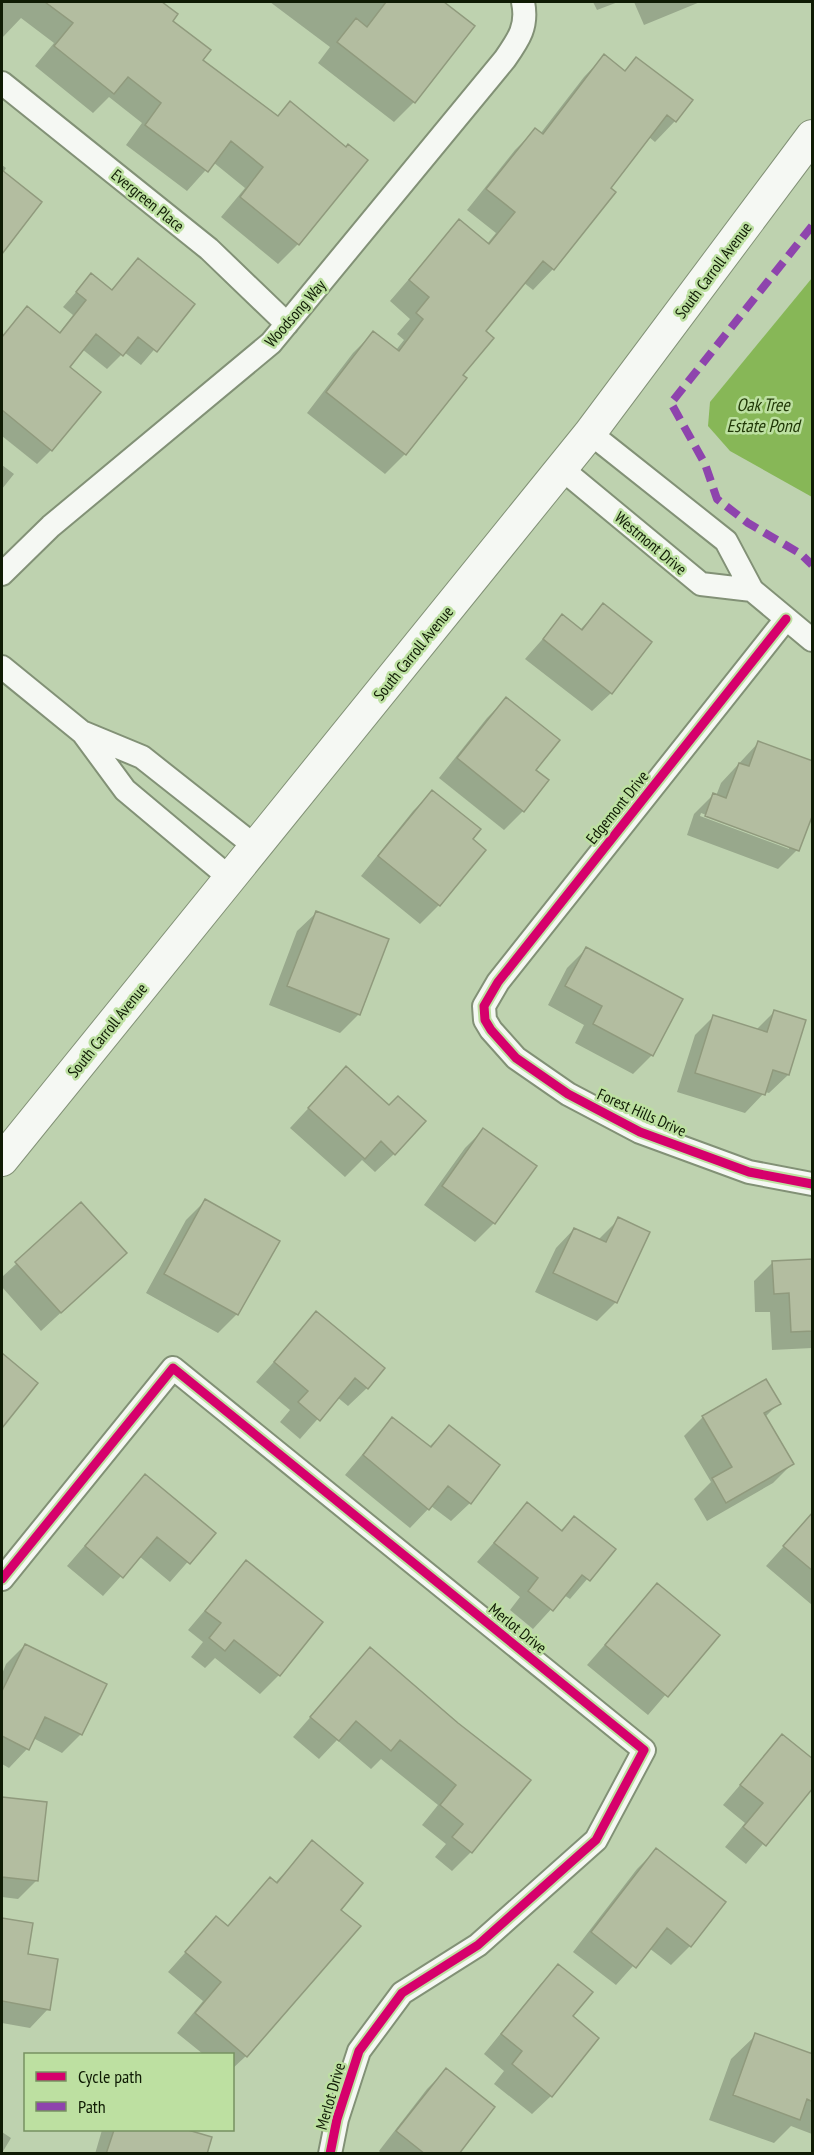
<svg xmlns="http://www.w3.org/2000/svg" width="814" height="2155" font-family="'PT Sans Narrow',sans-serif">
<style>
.water{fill:#87b757}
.shadow{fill:#0003;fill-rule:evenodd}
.building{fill:#b3bda0;stroke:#909a7d;stroke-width:1.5}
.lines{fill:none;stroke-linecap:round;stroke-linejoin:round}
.minor-casing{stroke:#829176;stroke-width:26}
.secondary-casing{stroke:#829176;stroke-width:34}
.minor{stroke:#f5f8f3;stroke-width:22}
.secondary{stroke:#f5f8f3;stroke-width:32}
.quiet{stroke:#8e44ad;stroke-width:8;stroke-dasharray:15 8;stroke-linecap:butt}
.cycleway-casing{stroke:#bde0a1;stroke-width:13}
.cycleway{stroke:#d6006c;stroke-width:9}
.labels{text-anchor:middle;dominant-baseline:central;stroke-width:5;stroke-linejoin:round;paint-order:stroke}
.street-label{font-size:16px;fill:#0f1b04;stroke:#bde0a1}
.water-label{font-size:18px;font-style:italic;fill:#223908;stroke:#bde0a1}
</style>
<rect width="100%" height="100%" fill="#bed2af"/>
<path class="water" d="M 812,278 L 812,497 L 730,451 L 708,426 L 710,402 Z"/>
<path class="shadow" d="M 2,2 L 160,2 L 176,15 L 171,21 L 201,60 L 277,117 L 290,103 L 298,244 L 278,264 L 221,217 L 245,188 L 213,162 L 187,191 L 126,145 L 142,123 L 109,97 L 93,113 L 35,66 L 54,43 L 21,18 L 2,38 Z
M 270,2 L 442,2 L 473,26 L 414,102 L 394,122 L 318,63 L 330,47 Z
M 593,2 L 618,2 L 597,10 Z
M 634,2 L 700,2 L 644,25 Z
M 604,56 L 624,72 L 636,59 L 675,121 L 655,142 L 649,137 L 609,189 L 614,193 L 553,269 L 533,290 L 523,282 L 484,331 L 461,375 L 405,454 L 385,474 L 307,413 L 353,353 L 373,333 L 396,350 L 404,340 L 397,334 L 410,319 L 390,301 L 459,221 L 487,244 L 496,233 L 467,210 L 515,150 L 535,130 L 540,134 L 584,77 Z
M 2,165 L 6,168 L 3,173 L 40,202 L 2,252 Z
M 138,260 L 193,304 L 141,365 L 124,352 L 107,369 L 82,349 L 68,367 L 51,450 L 37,464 L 2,436 L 2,336 L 27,308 L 59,333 L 73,315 L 63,307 L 91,275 L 111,291 Z
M 2,465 L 14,474 L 2,489 Z
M 603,605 L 611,693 L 592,711 L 525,659 L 563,616 L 580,630 Z
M 506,699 L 534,770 L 523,811 L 504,830 L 439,778 L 487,718 Z
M 758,743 L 797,850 L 778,869 L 687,835 L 694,814 L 713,795 L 716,796 L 721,783 ZM 701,813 L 789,846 L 789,849 L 700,816 Z
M 432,792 L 439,905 L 420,924 L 361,876 L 413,811 Z
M 316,913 L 359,1014 L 340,1033 L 269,1005 L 297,931 Z
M 586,949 L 652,1055 L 633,1074 L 575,1043 L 584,1025 L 548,1005 L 567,968 Z
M 774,1012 L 804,1021 L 788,1075 L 769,1093 L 765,1092 L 745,1113 L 677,1092 L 695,1035 L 714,1016 L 756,1030 Z
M 346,1068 L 389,1107 L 394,1154 L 375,1172 L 362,1160 L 345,1177 L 290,1128 Z
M 483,1130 L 494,1223 L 475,1242 L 424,1205 L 465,1148 Z
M 205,1201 L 237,1314 L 218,1333 L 146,1293 L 186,1220 Z
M 81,1204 L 125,1253 L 41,1331 L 2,1287 L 2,1277 Z
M 619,1219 L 616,1302 L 597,1321 L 535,1292 L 556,1248 L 574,1229 L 598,1240 Z
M 812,1260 L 812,1348 L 772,1350 L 770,1312 L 755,1312 L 754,1281 L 773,1262 Z
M 317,1313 L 367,1388 L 348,1406 L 337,1397 L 300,1439 L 280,1422 L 290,1410 L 256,1382 Z
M 2,1355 L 36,1383 L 2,1426 Z
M 765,1381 L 779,1403 L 765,1417 L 792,1464 L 773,1483 L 707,1521 L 694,1499 L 711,1482 L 684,1436 L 703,1417 Z
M 392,1419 L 429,1447 L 449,1427 L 470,1503 L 451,1521 L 431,1506 L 410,1528 L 345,1475 Z
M 145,1476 L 213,1533 L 170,1582 L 139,1556 L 103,1596 L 67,1566 Z
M 527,1504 L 560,1531 L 574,1518 L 613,1549 L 570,1599 L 564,1595 L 533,1629 L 510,1610 L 520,1597 L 477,1562 Z
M 811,1516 L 812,1517 L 812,1605 L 766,1566 Z
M 246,1562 L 321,1622 L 279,1675 L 260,1694 L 215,1658 L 205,1668 L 191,1657 L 203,1642 L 188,1630 Z
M 657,1585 L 717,1635 L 648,1715 L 587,1665 Z
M 25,1645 L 81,1734 L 62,1753 L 33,1738 L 27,1749 L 9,1768 L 2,1764 L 2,1674 L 6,1664 Z
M 370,1649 L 457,1724 L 471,1852 L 452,1871 L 435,1857 L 446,1844 L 422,1825 L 438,1805 L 381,1759 L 371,1769 L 337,1740 L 319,1759 L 293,1737 Z
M 782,1736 L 812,1786 L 746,1864 L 725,1847 L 745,1823 L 723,1805 Z
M 2,1798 L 45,1803 L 37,1880 L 18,1899 L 2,1897 Z
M 312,1843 L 339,1910 L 246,2056 L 232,2069 L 232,2054 L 203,2054 L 177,2033 L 203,2001 L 168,1972 L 216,1918 L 227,1927 L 270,1879 L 275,1883 Z
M 656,1850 L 690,1946 L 671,1965 L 649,1948 L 616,1985 L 573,1952 L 637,1869 Z
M 2,1919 L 31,1924 L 26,1955 L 48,2009 L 30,2028 L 2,2023 Z
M 559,1966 L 571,2016 L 551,2096 L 532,2114 L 494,2084 L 504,2071 L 484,2054 L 540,1985 Z
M 756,2035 L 810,2055 L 812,2047 L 812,2134 L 791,2126 L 774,2143 L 709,2120 L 731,2059 Z
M 446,2070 L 459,2150 L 464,2154 L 382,2154 L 379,2151 L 427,2089 Z
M 102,2130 L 192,2130 L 206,2154 L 95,2154 Z
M 2,2132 L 11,2138 L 2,2153 Z"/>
<path class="building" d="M 45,2 L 162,2 L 178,14 L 173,21 L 211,50 L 203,60 L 278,116 L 290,101 L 346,147 L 348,144 L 368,160 L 299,245 L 240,197 L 263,167 L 231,141 L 208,172 L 145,125 L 161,103 L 128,77 L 114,94 L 54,46 L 73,23 Z
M 386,2 L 444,2 L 475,26 L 415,103 L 337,42 L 356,18 L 367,27 Z
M 604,54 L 625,71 L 636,57 L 693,100 L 676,122 L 667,115 L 611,188 L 616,192 L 554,270 L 543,261 L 486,331 L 494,338 L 463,375 L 467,378 L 406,455 L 326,392 L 373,331 L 399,351 L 423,319 L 416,313 L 429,297 L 409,280 L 459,219 L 489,244 L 515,212 L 486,189 L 535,128 L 543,134 Z
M 2,170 L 42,202 L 2,254 Z
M 138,258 L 195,304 L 157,352 L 138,337 L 123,356 L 96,334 L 70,367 L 101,392 L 52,451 L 2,410 L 2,337 L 27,306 L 60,333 L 86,300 L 76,292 L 91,273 L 112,290 Z
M 603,603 L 652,642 L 612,694 L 543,639 L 562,614 L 582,630 Z
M 506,697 L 560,740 L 536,770 L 549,780 L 524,812 L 457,758 Z
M 758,741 L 813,761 L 813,814 L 799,851 L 705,816 L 713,793 L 726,798 L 739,763 L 749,766 Z
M 432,790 L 481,829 L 473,839 L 486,850 L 440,906 L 378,856 Z
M 316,911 L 389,939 L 360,1015 L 287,986 Z
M 586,947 L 683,999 L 653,1056 L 593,1024 L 602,1006 L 565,986 Z
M 774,1010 L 806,1020 L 789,1075 L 773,1070 L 765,1095 L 695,1073 L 713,1015 L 767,1032 Z
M 346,1066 L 389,1105 L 398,1096 L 426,1121 L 395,1155 L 381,1141 L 365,1159 L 308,1108 Z
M 483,1128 L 537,1166 L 495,1224 L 442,1186 Z
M 205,1199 L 280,1241 L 238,1315 L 164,1274 Z
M 81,1202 L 127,1253 L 61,1313 L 15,1262 Z
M 618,1217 L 650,1232 L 617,1303 L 553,1273 L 574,1228 L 606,1242 Z
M 813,1259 L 813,1331 L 791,1332 L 789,1293 L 774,1294 L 772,1261 Z
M 316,1311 L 385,1368 L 368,1389 L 355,1378 L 320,1421 L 298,1402 L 308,1391 L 274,1362 Z
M 2,1353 L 38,1383 L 2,1428 Z
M 766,1379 L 781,1404 L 764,1413 L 794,1464 L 726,1503 L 712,1478 L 732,1467 L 702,1416 Z
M 392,1417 L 431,1447 L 449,1425 L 500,1465 L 471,1504 L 448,1486 L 429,1510 L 363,1455 Z
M 145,1474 L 216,1533 L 190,1564 L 157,1537 L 123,1578 L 85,1546 Z
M 527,1502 L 562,1531 L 574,1516 L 616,1549 L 590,1581 L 582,1575 L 553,1611 L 528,1591 L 538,1578 L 494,1543 Z
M 813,1512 L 813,1571 L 783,1546 Z
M 246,1560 L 323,1622 L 280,1676 L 234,1640 L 225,1651 L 209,1638 L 221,1623 L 205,1611 Z
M 657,1583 L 720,1635 L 668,1697 L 605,1645 Z
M 25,1644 L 107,1684 L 82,1735 L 45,1717 L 29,1750 L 2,1736 L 2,1691 Z
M 370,1647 L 458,1723 L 531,1780 L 472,1853 L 452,1837 L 463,1824 L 440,1805 L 456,1785 L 400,1740 L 391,1751 L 356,1721 L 339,1741 L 310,1717 Z
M 782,1734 L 813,1759 L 813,1788 L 766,1846 L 743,1827 L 763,1803 L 740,1785 Z
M 2,1797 L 47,1802 L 38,1881 L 2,1877 Z
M 312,1840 L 363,1883 L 341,1910 L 361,1926 L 247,2057 L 195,2013 L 221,1982 L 185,1952 L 216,1916 L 228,1926 L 270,1877 L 277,1883 Z
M 656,1848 L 726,1902 L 691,1947 L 667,1928 L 636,1968 L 591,1932 Z
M 2,1918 L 33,1923 L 28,1954 L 58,1959 L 50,2010 L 2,2001 Z
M 558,1964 L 593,1992 L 573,2016 L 599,2038 L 552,2097 L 512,2064 L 522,2051 L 501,2034 Z
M 755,2033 L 813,2054 L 813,2102 L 807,2099 L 800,2120 L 733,2095 Z
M 446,2068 L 495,2107 L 459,2154 L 425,2154 L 396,2131 Z
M 114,2130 L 188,2130 L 212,2137 L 207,2154 L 106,2154 Z"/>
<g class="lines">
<defs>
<path id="minor" d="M 2,83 L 209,249 L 287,324
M 590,433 L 726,541 L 752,590 L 812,640
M 562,469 L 701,584 L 752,590
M 2,574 L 51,526 L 271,343 L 505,59 C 519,39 528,26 523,2
M 786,619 L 498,982 L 484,1006 L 485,1020 L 491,1030 L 516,1058 L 568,1094 L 640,1132 L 749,1172 L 812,1184
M 2,667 L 83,733 L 125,790 L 230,878
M 84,733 L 142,757 L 256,847
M 2,1579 L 173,1368 L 644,1750 L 596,1840 L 478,1945 L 402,1993 L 359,2051 L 337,2119 L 330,2154"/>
<path id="secondary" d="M 2,1160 L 590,433 L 812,136"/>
</defs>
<use href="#minor" class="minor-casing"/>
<use href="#secondary" class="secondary-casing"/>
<use href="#minor" class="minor"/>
<use href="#secondary" class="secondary"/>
<path class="quiet" d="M 812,226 L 671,403 L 705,464 L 717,499 L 748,523 L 801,554 L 812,565"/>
<defs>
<path id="cycleway" d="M 786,619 L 498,982 L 484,1006 L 485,1020 L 491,1030 L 516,1058 L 568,1094 L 640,1132 L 749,1172 L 812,1184
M 2,1579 L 173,1368 L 644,1750 L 596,1840 L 478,1945 L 402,1993 L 359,2051 L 337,2119 L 330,2154"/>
</defs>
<use href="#cycleway" class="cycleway-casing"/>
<use href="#cycleway" class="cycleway"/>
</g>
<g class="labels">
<g class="street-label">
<text transform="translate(148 200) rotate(39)">Evergreen Place</text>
<text transform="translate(713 270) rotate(-53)">South Carroll Avenue</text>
<text transform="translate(295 313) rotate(-49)">Woodsong Way</text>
<text transform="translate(651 543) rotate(40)">Westmont Drive</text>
<text transform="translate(413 653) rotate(-51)">South Carroll Avenue</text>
<text transform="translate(617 807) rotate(-51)">Edgemont Drive</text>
<text transform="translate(107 1030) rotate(-51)">South Carroll Avenue</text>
<text transform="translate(642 1112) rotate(24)">Forest Hills Drive</text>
<text transform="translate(518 1628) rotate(39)">Merlot Drive</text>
<text transform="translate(330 2096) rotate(-74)">Merlot Drive</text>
</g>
<g class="water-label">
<text x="763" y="404">Oak Tree<tspan x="763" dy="21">Estate Pond</tspan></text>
</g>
</g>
<rect width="814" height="2155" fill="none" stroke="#0f1b04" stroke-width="6"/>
<rect x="24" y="2053" width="210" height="78" fill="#bde0a1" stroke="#779162" stroke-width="1.5"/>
<rect x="36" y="2072" width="30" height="9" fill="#d6006c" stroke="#779162" stroke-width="1.5"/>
<text x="78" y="2083" font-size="18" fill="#0f1b04">Cycle path</text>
<rect x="36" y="2102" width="30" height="9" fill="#8e44ad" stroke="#779162" stroke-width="1.5"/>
<text x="78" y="2113" font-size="18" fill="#0f1b04">Path</text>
</svg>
